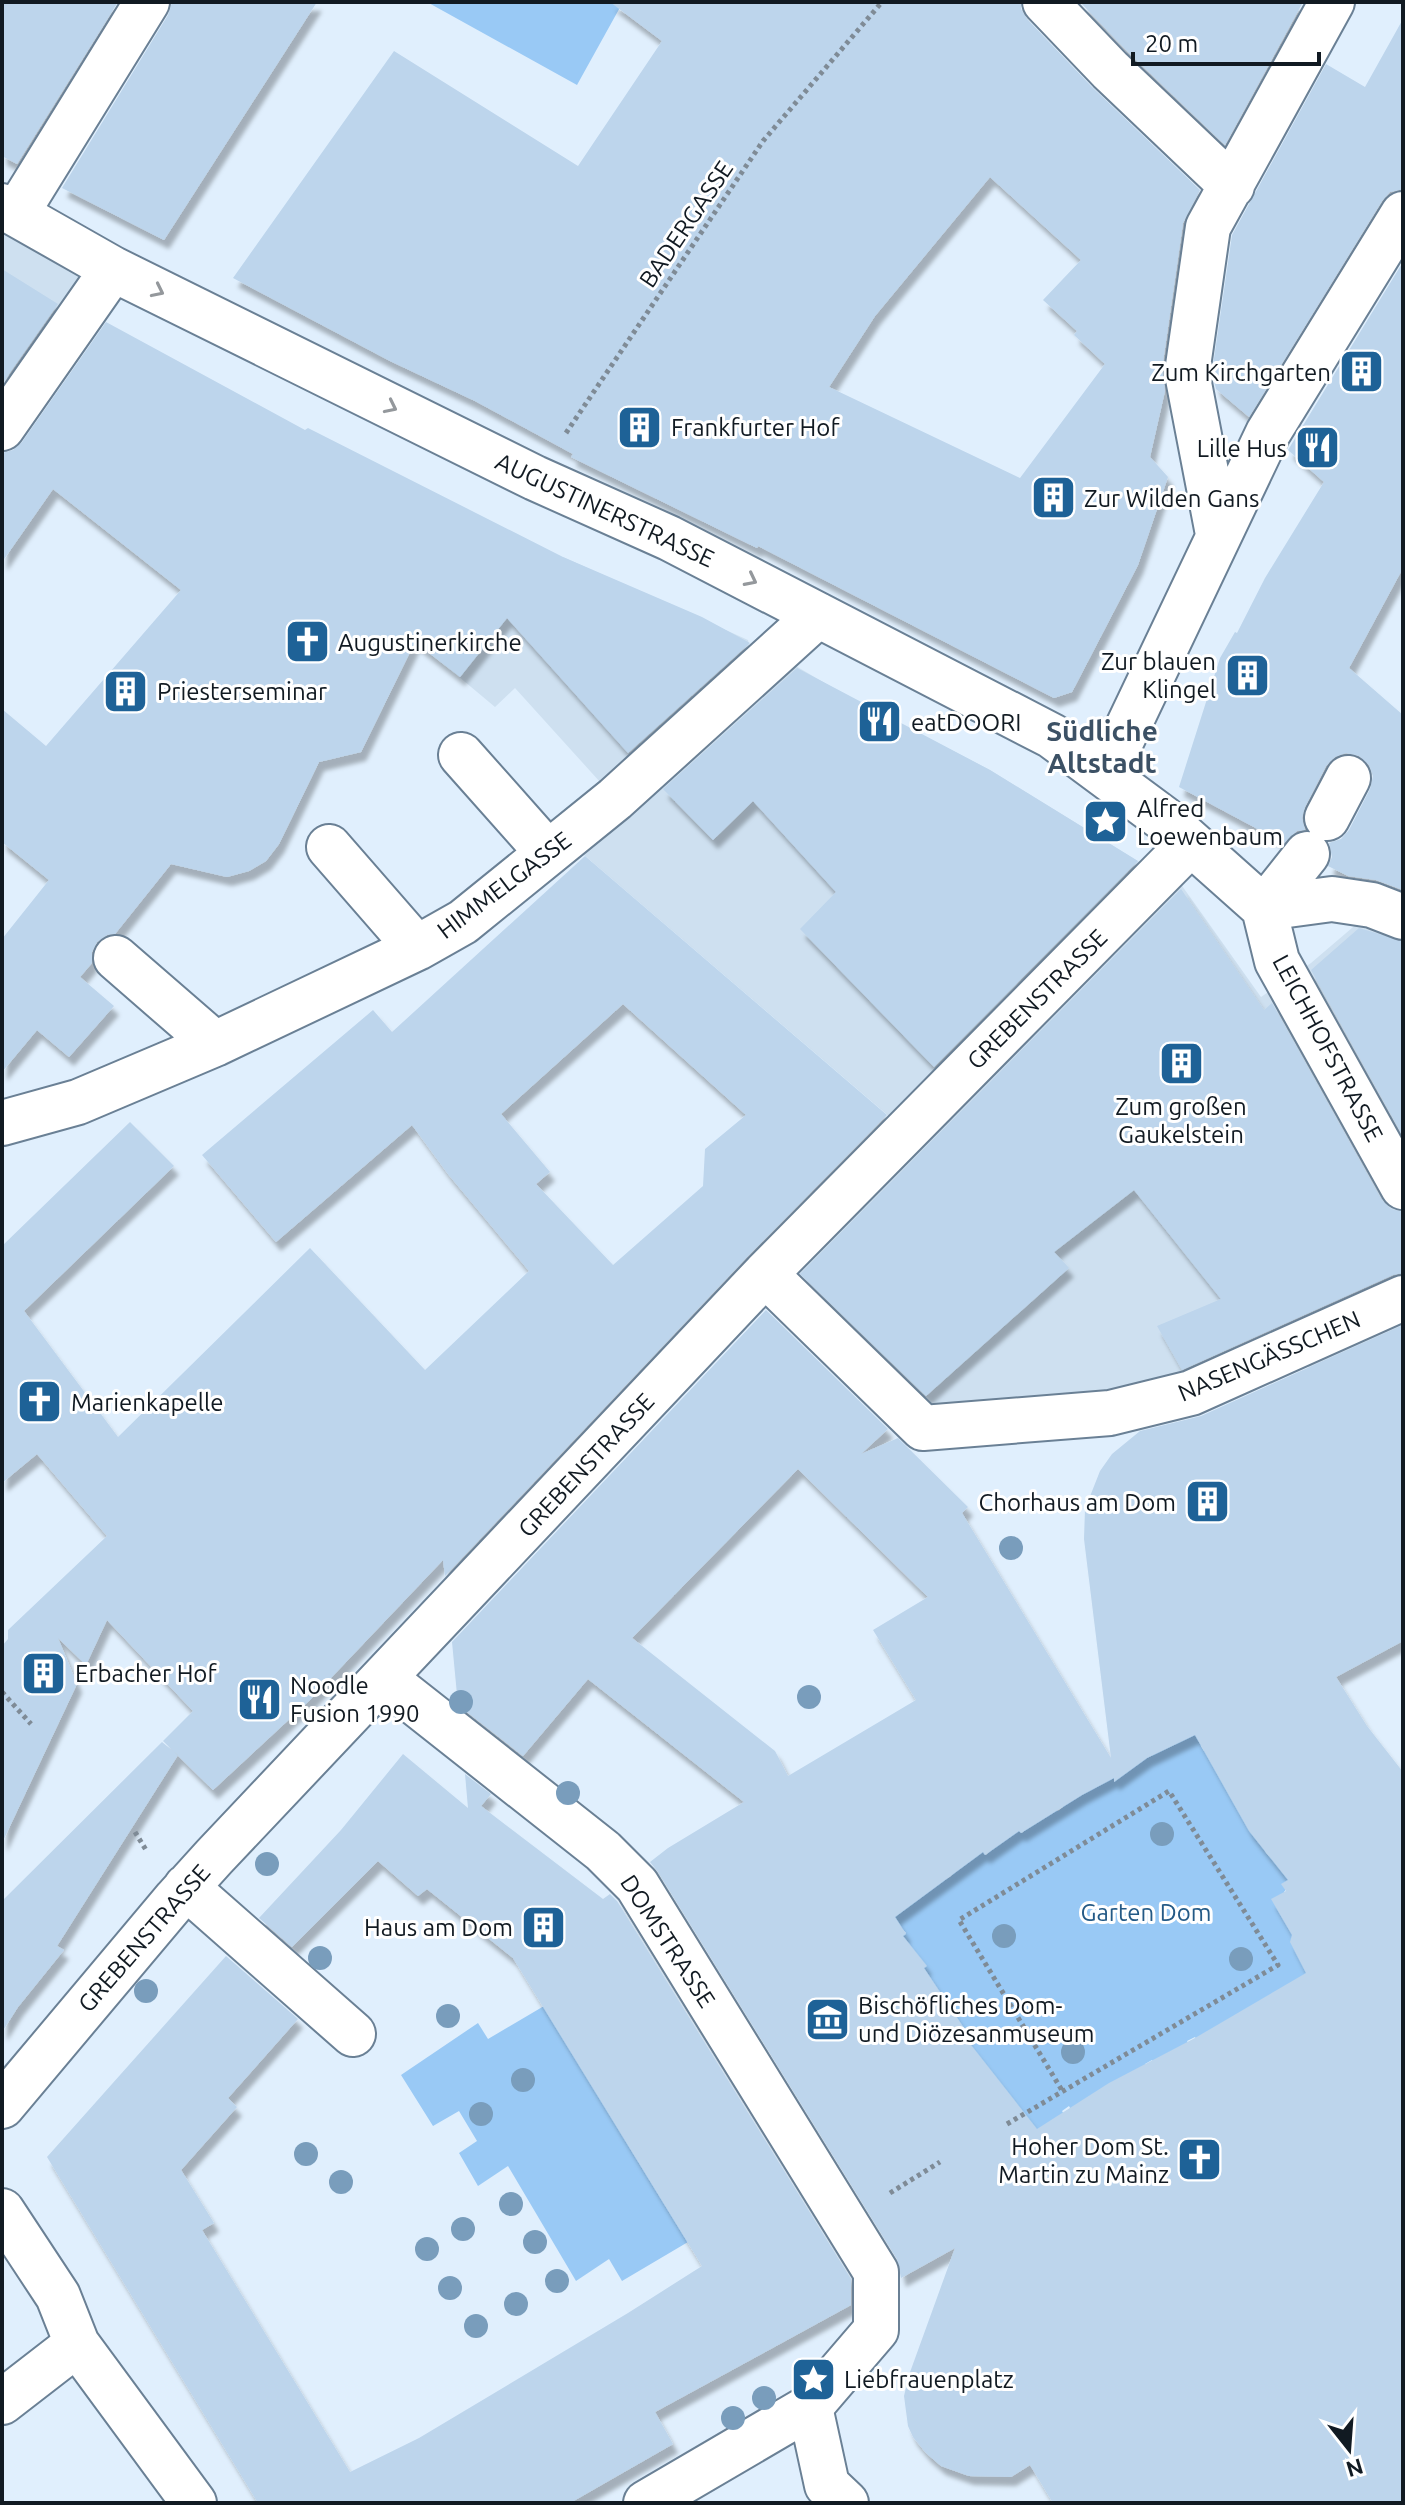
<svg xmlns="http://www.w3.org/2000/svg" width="1405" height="2505" font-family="Ubuntu,sans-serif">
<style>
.built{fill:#cee0f0}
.green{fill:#99c9f5}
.building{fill:#bdd5ec;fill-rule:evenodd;filter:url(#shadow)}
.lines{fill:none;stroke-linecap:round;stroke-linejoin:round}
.minor-casing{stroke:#6a8095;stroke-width:48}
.path{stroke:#7f8b96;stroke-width:5;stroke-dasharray:4 4;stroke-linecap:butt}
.minor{stroke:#fff;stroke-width:44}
.tree{fill:#799dbc}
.oneway{stroke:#94989c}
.labels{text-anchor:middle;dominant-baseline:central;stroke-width:6;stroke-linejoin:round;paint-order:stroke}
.street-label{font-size:24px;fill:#111a22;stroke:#fff}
.poi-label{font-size:24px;fill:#111a22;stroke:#fff;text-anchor:start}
.park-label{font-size:24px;fill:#245a86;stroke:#fff}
.quarter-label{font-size:28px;font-weight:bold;fill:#3c5165;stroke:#fff}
</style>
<defs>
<filter id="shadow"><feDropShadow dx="5" dy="9" stdDeviation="2" flood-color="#0004"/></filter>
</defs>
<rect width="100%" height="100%" fill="#e0effd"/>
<path class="built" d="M 2,219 L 96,267 L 2,407 Z
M 563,557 L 748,640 L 751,656 L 610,793 L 515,688 L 495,707 L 440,661 Z
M 784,659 L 845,695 L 990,770 L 1144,865 L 891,1118 L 584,855 Z
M 1180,883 L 1261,997 L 1311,963 L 1366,916 L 1403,930 L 1403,1573 L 1294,1336 L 1142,1391 L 927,1412 L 786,1278 Z"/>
<path class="green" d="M 427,2 L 623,2 L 577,85 Z
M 1190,1716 L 1210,1740 L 1201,1746 L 1204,1751 L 1214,1745 L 1266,1853 L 1269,1856 L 1279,1850 L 1295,1876 L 1284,1892 L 1331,1970 L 1201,2048 L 1195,2037 L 1187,2041 L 1193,2052 L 1159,2071 L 1152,2060 L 1145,2064 L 1151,2075 L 1075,2117 L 1069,2106 L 1062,2111 L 1068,2121 L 1019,2147 L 958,2041 L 968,2034 L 937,2007 L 947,2000 L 943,1995 L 934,2001 L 916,1973 L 926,1966 L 896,1940 L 906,1933 L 881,1908 L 950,1877 L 979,1845 L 986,1855 L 990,1851 L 985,1842 L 1015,1824 L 1022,1833 L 1051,1802 L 1058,1811 L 1063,1807 L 1056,1798 Z
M 544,2006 L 688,2242 L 622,2281 L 609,2259 L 576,2281 L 508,2166 L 478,2186 L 459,2153 L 477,2141 L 459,2111 L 433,2126 L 401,2075 L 478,2023 L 488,2039 Z"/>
<path class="building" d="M 2,2 L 118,2 L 17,164 L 2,156 Z
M 172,2 L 317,2 L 164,240 L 62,188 L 168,15 Z
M 610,2 L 1021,2 L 1021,9 L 1027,19 L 1092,87 L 1200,190 L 1183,223 L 1162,369 L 1165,391 L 1150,457 L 1168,477 L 1138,565 L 1072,692 L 1054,698 L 758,546 L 757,548 L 571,457 L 573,454 L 475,401 L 390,361 L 233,278 L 394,51 L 578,166 L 662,41 ZM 990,177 L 1081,260 L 1043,300 L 1077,331 L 1074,335 L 1105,364 L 1020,478 L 829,387 L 875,316 Z
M 1080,2 L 1303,2 L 1225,145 L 1128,52 Z
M 1403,19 L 1403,189 L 1390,192 L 1382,201 L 1249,417 L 1216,389 L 1212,372 L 1232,235 L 1326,64 L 1365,87 Z
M 1403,262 L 1403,568 L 1349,668 L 1403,715 L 1403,890 L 1376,880 L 1348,876 L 1328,866 L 1332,857 L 1329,843 L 1341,839 L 1349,830 L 1370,789 L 1373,776 L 1369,765 L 1359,756 L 1346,753 L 1335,757 L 1326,766 L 1305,807 L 1302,818 L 1305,830 L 1297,831 L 1284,843 L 1179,787 L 1220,658 L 1235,632 L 1237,633 L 1265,578 L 1324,482 L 1288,450 Z
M 2,269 L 58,304 L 2,384 Z
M 106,322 L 305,430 L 308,428 L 563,557 L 702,617 L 750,643 L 628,753 L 507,618 L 460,677 L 415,642 L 361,752 L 319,762 L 279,844 L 266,861 L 249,871 L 227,877 L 171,864 L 115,934 L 107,935 L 97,942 L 92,952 L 92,963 L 80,977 L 114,1006 L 69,1057 L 37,1030 L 2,1072 L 2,939 L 49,880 L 2,842 L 2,709 L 46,746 L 181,590 L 53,489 L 2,562 L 2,453 L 13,450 L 22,442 Z
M 797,668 L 990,770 L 1138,861 L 934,1067 L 800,929 L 836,892 L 753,801 L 713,840 L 663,789 Z
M 585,856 L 887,1115 L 747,1257 L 445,1576 L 443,1560 L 309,1701 L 213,1790 L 163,1741 L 193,1711 L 107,1620 L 86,1665 L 58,1638 L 77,1684 L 2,1843 L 2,1646 L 8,1639 L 8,1630 L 107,1536 L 37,1454 L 2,1483 L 2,1246 L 130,1122 L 174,1166 L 24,1311 L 118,1437 L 310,1248 L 425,1370 L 529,1271 L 448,1174 L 412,1125 L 276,1242 L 202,1155 L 373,1010 L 392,1032 ZM 623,1004 L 746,1115 L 705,1149 L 703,1186 L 613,1265 L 536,1184 L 550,1172 L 501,1114 Z
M 1181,889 L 1264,1010 L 1272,1003 L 1381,1199 L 1391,1209 L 1403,1212 L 1403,1273 L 1393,1275 L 1182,1370 L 1157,1326 L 1221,1299 L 1134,1190 L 1054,1252 L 1069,1268 L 926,1396 L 800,1274 Z
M 1359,928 L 1403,941 L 1403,1136 L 1311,970 Z
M 766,1310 L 888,1429 L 861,1454 L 898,1438 L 968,1507 L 962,1513 L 1111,1758 L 1084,1539 L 1085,1509 L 1100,1471 L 1112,1454 L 1140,1431 L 1201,1416 L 1403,1325 L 1403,1641 L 1336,1677 L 1367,1726 L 1403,1772 L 1403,2503 L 1053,2503 L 1030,2465 L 1011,2477 L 969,2476 L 941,2466 L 926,2453 L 913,2437 L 908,2426 L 904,2396 L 909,2375 L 955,2248 L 901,2278 L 897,2259 L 658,1872 L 650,1862 L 668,1848 L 744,1802 L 588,1679 L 523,1756 L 458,1705 L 452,1642 ZM 798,1469 L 928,1597 L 873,1630 L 916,1700 L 788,1776 L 775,1751 L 632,1638 ZM 1195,1735 L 1249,1831 L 1288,1880 L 1281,1884 L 1286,1891 L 1271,1899 L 1292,1935 L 1290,1942 L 1306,1973 L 1195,2038 L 1109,2083 L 1037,2129 L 964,2036 L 968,2034 L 924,1968 L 927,1966 L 903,1936 L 906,1934 L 895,1917 L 983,1852 L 985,1855 L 1019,1831 L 1021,1833 L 1082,1795 L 1114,1778 L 1114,1782 L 1147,1758 Z
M 162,1742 L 178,1755 L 57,1946 L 64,1950 L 18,2007 L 2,2032 L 2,1901 Z
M 403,1754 L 468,1808 L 465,1774 L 491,1794 L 481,1806 L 603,1899 L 610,1894 L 617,1901 L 851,2279 L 851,2305 L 655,2412 L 673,2444 L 570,2503 L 258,2503 L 47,2157 L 226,1956 L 298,2019 L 228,2098 L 237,2107 L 181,2170 L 214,2223 L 202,2230 L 350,2472 L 419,2438 L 628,2313 L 702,2266 L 513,1958 L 427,1889 L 418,1896 L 378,1861 L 292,1947 L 259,1918 L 341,1830 Z"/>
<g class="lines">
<defs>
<path id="minor" d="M 1045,2 L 1110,70 L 1232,186
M 2,206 L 113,269 L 535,478 L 669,538 L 1052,736 L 1164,819 L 1264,908 L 1277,961 L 1403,1187
M 16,214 L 147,2
M 2,428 L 113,269
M 1218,534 L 1187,373 L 1208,227 L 1332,2
M 461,755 L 548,853
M 1105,775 L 1268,433 L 1403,214
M 1327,818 L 1348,778
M 329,847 L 417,948
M 1264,908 L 1332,899 L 1372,905 L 1403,917
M 1264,908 L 1307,854
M 116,958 L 215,1044
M 2,1123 L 78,1102 L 215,1044 L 417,948 L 463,922 L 615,799 L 818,615
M 765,1274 L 923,1428 L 1110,1413 L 1191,1393 L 1403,1298
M 385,1679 L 603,1851 L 637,1885 L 876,2272 L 876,2330 L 810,2407 L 827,2485 L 846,2503
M 186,1887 L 353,2034
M 2,2106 L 176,1899 L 214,1857 L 765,1274 L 1191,843
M 2,2211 L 58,2296 L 77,2344 L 194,2503
M 2,2402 L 77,2344
M 646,2503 L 810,2407"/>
</defs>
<use href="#minor" class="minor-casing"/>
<path class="path" d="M 566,433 L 763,141 L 882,2
M 2,1692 L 31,1724
M 135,1832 L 146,1850
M 1007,2124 L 1278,1965 L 1169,1791 L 959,1920 L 1063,2092
M 890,2193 L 940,2162"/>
<use href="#minor" class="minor"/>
</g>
<g class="tree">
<circle cx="1011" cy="1548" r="12"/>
<circle cx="809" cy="1697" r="12"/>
<circle cx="461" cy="1702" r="12"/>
<circle cx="568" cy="1793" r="12"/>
<circle cx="1162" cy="1834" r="12"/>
<circle cx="267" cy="1864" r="12"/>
<circle cx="1004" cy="1936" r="12"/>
<circle cx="320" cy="1958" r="12"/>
<circle cx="1241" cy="1959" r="12"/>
<circle cx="146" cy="1991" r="12"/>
<circle cx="448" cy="2016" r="12"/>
<circle cx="1073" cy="2052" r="12"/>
<circle cx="523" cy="2080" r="12"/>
<circle cx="481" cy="2114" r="12"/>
<circle cx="306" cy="2154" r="12"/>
<circle cx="341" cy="2182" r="12"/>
<circle cx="511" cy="2204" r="12"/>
<circle cx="463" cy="2229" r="12"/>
<circle cx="535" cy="2242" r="12"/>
<circle cx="427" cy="2249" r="12"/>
<circle cx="557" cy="2281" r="12"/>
<circle cx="450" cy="2288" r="12"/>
<circle cx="516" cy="2304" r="12"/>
<circle cx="476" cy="2326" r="12"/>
<circle cx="764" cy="2398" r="12"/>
<circle cx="733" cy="2418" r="12"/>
</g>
<defs><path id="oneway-chevron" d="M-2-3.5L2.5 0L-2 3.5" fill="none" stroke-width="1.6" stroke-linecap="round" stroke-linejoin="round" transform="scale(2)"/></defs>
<g class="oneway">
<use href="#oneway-chevron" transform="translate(158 291) rotate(26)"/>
<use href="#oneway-chevron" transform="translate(391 407) rotate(26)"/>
<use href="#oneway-chevron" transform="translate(751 580) rotate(27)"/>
</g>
<defs>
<symbol id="building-square" viewBox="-11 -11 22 22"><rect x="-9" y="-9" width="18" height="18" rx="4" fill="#1e6297" stroke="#fff"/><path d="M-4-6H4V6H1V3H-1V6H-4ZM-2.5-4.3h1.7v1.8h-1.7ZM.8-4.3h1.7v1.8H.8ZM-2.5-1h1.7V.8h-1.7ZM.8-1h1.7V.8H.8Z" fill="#fff"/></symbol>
<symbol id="restaurant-square" viewBox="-11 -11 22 22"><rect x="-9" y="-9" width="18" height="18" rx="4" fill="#1e6297" stroke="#fff"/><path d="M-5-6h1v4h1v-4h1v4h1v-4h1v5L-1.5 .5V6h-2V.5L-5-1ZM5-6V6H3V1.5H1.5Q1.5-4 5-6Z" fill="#fff"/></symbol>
<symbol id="church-square" viewBox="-11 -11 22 22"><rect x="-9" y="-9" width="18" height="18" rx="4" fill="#1e6297" stroke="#fff"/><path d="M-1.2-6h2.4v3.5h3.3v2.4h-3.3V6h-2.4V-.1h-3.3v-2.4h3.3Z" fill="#fff"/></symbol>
<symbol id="sight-square" viewBox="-11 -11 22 22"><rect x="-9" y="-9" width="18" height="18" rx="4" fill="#1e6297" stroke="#fff"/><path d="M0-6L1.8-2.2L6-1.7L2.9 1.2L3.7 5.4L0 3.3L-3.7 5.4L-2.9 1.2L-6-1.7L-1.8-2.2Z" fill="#fff"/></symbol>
<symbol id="museum-square" viewBox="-11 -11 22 22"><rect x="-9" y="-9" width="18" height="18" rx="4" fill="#1e6297" stroke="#fff"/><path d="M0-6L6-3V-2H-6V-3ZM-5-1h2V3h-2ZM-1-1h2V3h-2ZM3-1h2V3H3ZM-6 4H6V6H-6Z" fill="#fff"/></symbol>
</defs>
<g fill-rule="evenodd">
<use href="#building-square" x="1336" y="346" width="51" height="51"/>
<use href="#building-square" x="614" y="402" width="51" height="51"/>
<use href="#restaurant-square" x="1292" y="422" width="51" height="51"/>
<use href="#building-square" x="1028" y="472" width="51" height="51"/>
<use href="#church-square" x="282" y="616" width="51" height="51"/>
<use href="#building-square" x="1222" y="650" width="51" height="51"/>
<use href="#building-square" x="100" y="666" width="51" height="51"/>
<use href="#restaurant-square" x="854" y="696" width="51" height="51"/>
<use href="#sight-square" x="1080" y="796" width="51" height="51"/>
<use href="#building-square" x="1156" y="1038" width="51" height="51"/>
<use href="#church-square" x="14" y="1376" width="51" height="51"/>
<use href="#building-square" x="1182" y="1476" width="51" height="51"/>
<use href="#building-square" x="18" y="1648" width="51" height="51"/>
<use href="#restaurant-square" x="234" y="1674" width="51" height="51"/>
<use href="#building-square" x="518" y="1902" width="51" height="51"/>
<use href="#museum-square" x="802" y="1994" width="51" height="51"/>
<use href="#church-square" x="1174" y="2134" width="51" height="51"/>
<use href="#sight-square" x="788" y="2354" width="51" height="51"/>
</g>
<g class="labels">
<g class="street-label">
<text transform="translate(686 224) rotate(-56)">BADERGASSE</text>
<text transform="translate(605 510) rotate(25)">AUGUSTINERSTRASSE</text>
<text transform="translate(504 885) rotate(-37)">HIMMELGASSE</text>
<text transform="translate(1037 999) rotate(-45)">GREBENSTRASSE</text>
<text transform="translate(1328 1048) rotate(62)">LEICHHOFSTRASSE</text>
<text transform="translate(1269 1356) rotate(-23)">NASENGÄSSCHEN</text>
<text transform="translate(586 1465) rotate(-47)">GREBENSTRASSE</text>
<text transform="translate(144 1938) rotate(-49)">GREBENSTRASSE</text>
<text transform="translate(668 1941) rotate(57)">DOMSTRASSE</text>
</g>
<g class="poi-label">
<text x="1331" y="372" text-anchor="end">Zum Kirchgarten</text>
<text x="671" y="427">Frankfurter Hof</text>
<text x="1287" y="448" text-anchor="end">Lille Hus</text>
<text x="1084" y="498">Zur Wilden Gans</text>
<text x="338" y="642">Augustinerkirche</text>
<text x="1216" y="661" text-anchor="end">Zur blauen<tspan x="1216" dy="28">Klingel</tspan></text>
<text x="157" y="691">Priesterseminar</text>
<text x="911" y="722">eatDOORI</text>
<text x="1137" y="808">Alfred<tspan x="1137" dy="28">Loewenbaum</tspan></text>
<text x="1181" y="1106" text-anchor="middle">Zum großen<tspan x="1181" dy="28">Gaukelstein</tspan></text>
<text x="71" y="1402">Marienkapelle</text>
<text x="1176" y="1502" text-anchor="end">Chorhaus am Dom</text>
<text x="75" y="1673">Erbacher Hof</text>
<text x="290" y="1685">Noodle<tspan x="290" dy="28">Fusion 1990</tspan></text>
<text x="513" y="1927" text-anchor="end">Haus am Dom</text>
<text x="858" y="2005">Bischöfliches Dom-<tspan x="858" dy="28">und Diözesanmuseum</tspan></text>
<text x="1169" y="2146" text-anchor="end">Hoher Dom St.<tspan x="1169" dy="28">Martin zu Mainz</tspan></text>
<text x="844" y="2379">Liebfrauenplatz</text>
</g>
<g class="park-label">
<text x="1146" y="1912">Garten Dom</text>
</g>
<g class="quarter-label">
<text x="1102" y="730">Südliche<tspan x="1102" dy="32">Altstadt</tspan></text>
</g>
</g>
<rect width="1405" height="2505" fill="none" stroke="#111a22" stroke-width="8"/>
<g transform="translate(1349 2449) rotate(163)" stroke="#ffffff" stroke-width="6" paint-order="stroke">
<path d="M0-6L14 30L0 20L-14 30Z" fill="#111a22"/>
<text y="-12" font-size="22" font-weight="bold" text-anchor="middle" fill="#111a22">N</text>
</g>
<path d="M1133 52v12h186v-12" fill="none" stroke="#111a22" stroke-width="4"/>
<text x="1145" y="52" font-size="24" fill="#111a22" stroke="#ffffff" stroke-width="6" paint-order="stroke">20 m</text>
</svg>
